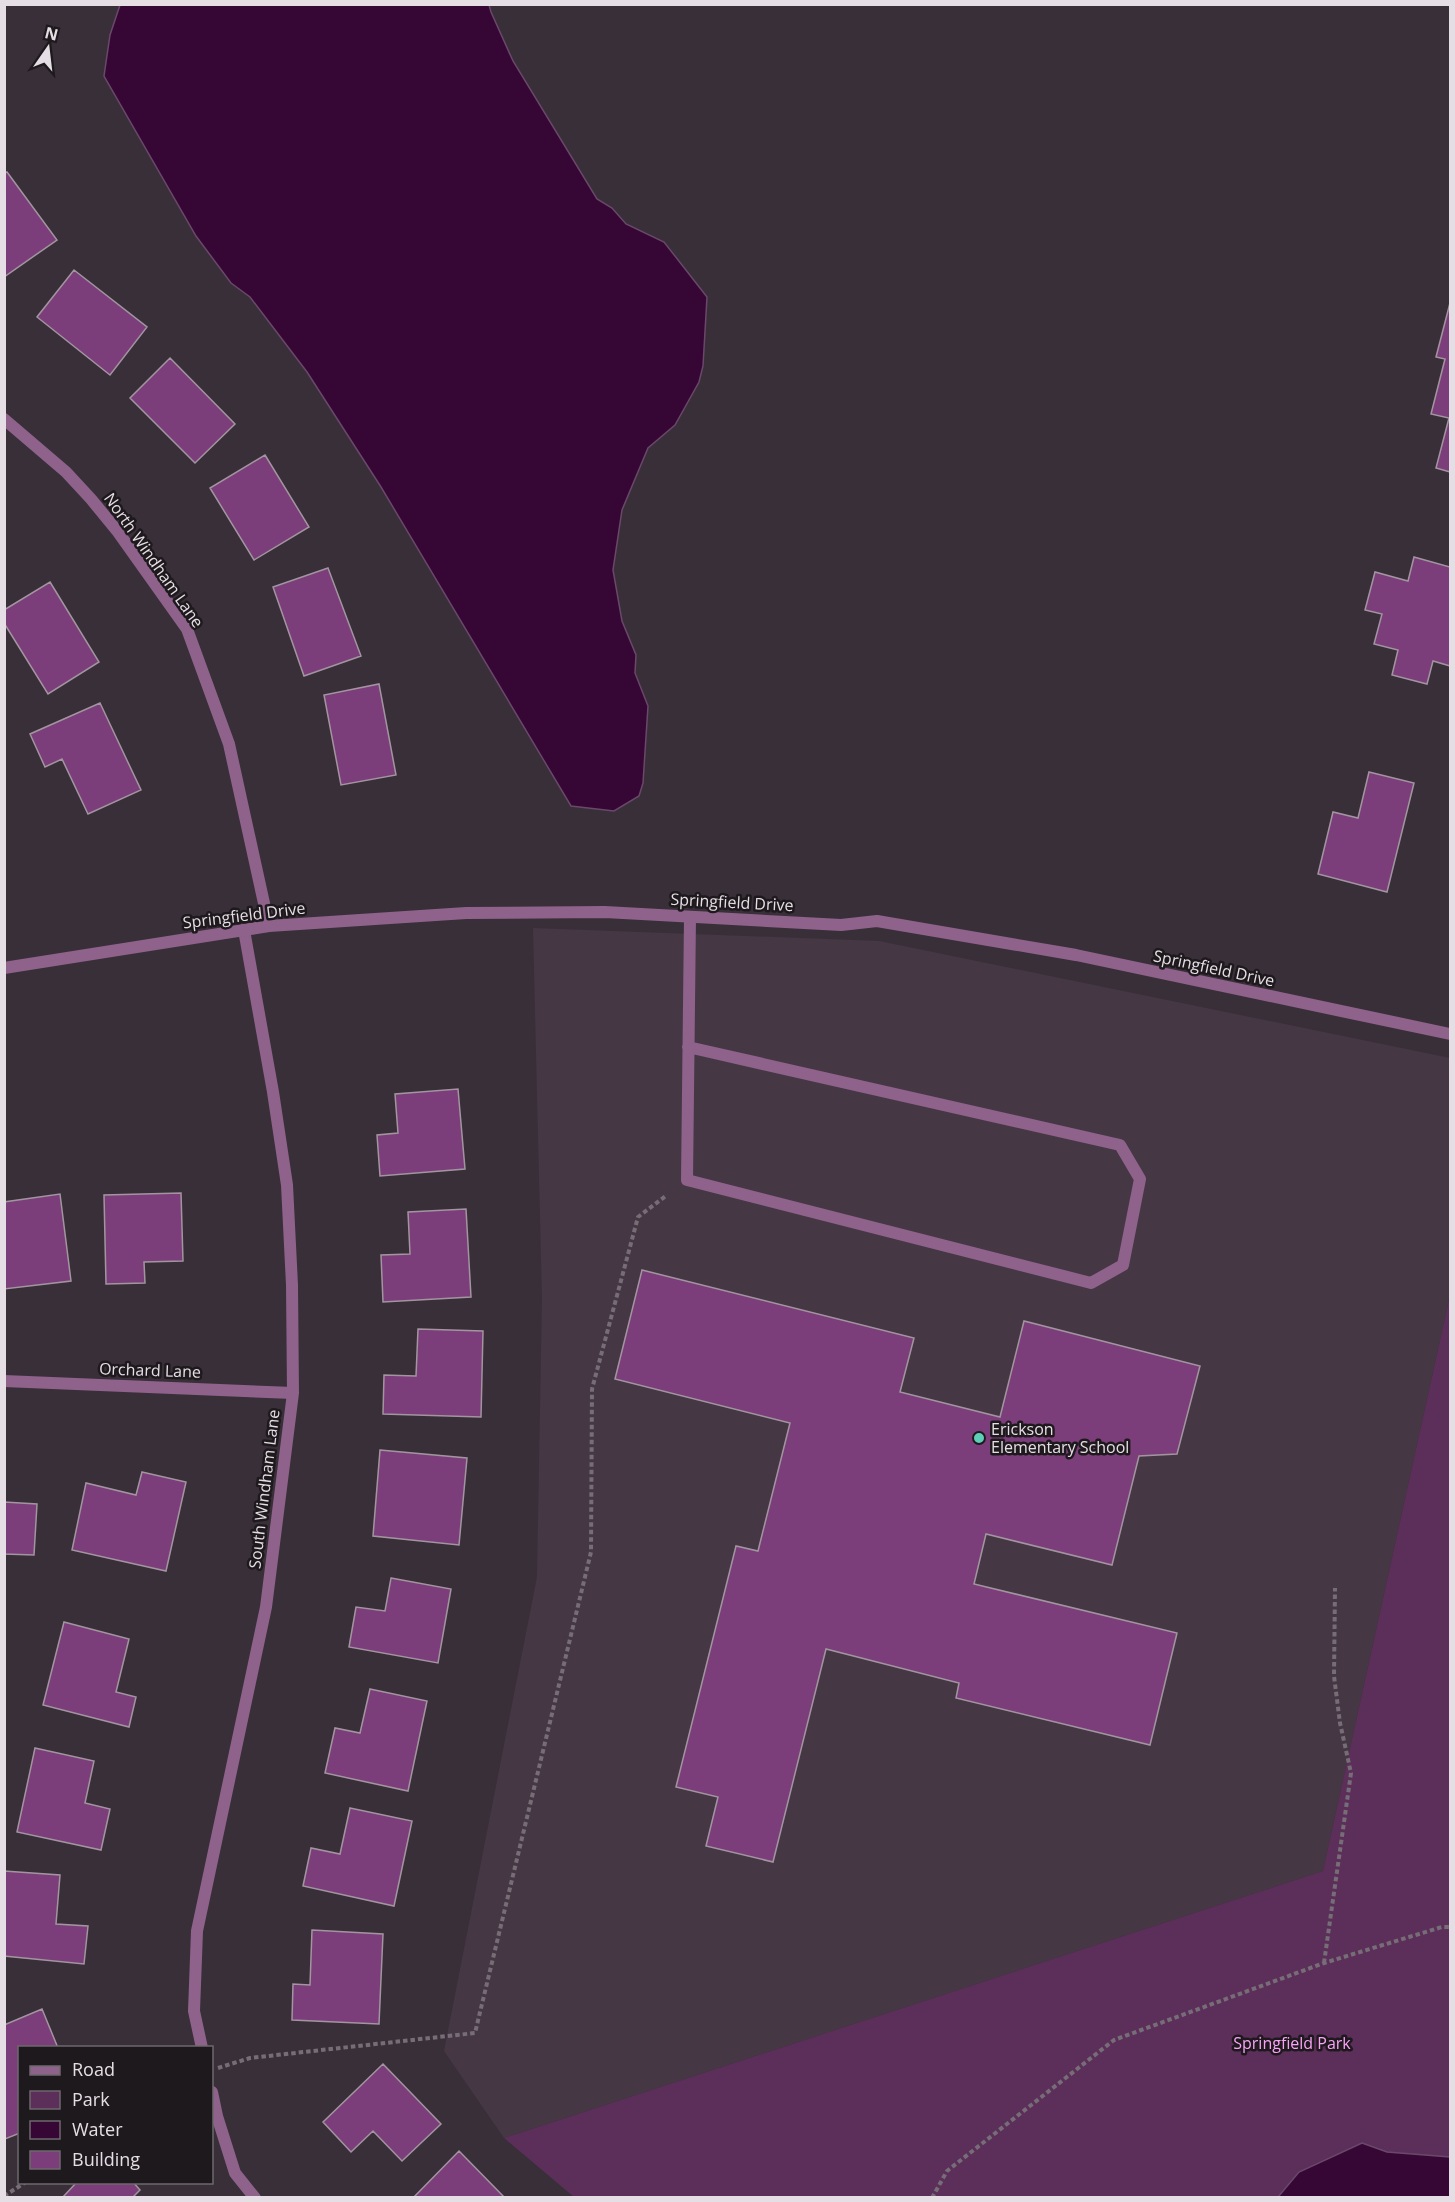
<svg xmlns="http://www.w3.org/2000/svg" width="1455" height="2202" font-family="'Open Sans',sans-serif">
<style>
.built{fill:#463745}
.green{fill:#5c2f5b}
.water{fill:#360735;stroke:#6a486a;stroke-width:1.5}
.building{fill:#7c3e7a;stroke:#a295a0;stroke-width:1.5}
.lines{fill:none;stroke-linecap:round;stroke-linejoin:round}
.path{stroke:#766d76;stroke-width:4;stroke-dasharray:4.5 3;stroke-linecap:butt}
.service{stroke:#8e628b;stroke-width:12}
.minor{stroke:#8e628b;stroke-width:12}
.tertiary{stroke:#8e628b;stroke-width:12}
.poi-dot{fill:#5eceb8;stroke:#1e191d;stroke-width:2}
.labels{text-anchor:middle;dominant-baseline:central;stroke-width:5;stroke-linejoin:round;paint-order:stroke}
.street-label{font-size:16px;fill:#e5dee4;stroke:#1e191d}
.poi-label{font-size:16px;fill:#e5dee4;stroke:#1e191d;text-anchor:start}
.park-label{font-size:16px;fill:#fba2f7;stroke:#1e191d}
</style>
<rect width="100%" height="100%" fill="#392f39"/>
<path class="built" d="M 533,928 L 879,941 L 1450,1058 L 1450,1295 L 1323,1871 L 504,2138 L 444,2051 L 537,1577 L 542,1299 Z"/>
<path class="green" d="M 1450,1295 L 1450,2197 L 574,2197 L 504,2138 L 1323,1871 Z"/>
<path class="water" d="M 120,5 L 489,5 L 491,12 L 513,61 L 597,199 L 612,208 L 626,224 L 664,242 L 707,297 L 703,366 L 699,382 L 675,425 L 648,448 L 622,510 L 613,570 L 622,621 L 636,655 L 635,673 L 648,706 L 643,783 L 639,796 L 614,811 L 571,806 L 381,487 L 307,372 L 250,297 L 231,283 L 196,236 L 104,76 L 110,35 Z
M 1362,2143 L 1387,2152 L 1450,2157 L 1450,2197 L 1278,2197 L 1299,2172 Z"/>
<path class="building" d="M 7,172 L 57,240 L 4,277 L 4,173 Z
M 74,270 L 147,327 L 110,375 L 37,317 Z
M 1450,303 L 1450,472 L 1436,468 L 1449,418 L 1431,414 L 1445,359 L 1436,357 Z
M 170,358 L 235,424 L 195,463 L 130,398 Z
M 265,455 L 309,527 L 254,560 L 210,488 Z
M 1414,557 L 1450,567 L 1450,666 L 1433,661 L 1427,684 L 1392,675 L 1398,650 L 1374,644 L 1382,614 L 1365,610 L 1375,572 L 1408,581 Z
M 328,568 L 361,656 L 304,676 L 273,587 Z
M 50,582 L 99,662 L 48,694 L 4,623 L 4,610 Z
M 379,684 L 396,775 L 341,785 L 324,695 Z
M 100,703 L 141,790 L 88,814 L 62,759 L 45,767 L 30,734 Z
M 1369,772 L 1414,783 L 1387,892 L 1318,874 L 1333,812 L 1358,818 Z
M 458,1089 L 465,1169 L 380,1176 L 377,1135 L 398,1133 L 395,1094 Z
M 181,1193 L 183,1261 L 144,1262 L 145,1283 L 106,1284 L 104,1195 Z
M 60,1194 L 71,1281 L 4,1289 L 4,1202 Z
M 466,1209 L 471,1297 L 383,1302 L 381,1255 L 410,1254 L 408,1212 Z
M 642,1270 L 914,1338 L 900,1392 L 1000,1417 L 1024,1321 L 1200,1366 L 1177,1454 L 1139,1456 L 1112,1565 L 986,1534 L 974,1584 L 1177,1633 L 1150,1745 L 956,1698 L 959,1683 L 826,1649 L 773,1862 L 706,1846 L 718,1797 L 676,1787 L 736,1546 L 758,1551 L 790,1423 L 615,1379 Z
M 418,1329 L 483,1331 L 481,1417 L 383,1414 L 384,1375 L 416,1376 Z
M 380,1450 L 467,1458 L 459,1545 L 373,1536 Z
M 142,1472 L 186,1482 L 166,1571 L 72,1550 L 86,1483 L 136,1495 Z
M 4,1502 L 37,1504 L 34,1555 L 4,1554 Z
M 391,1578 L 451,1589 L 438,1663 L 349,1647 L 356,1607 L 385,1611 Z
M 64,1622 L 129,1639 L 116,1692 L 136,1697 L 129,1727 L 43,1705 Z
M 370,1689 L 427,1701 L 408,1791 L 325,1773 L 335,1728 L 360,1733 Z
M 35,1748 L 94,1761 L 85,1803 L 110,1809 L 101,1850 L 17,1832 Z
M 350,1808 L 412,1821 L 394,1906 L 303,1886 L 311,1848 L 340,1854 Z
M 4,1871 L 60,1875 L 56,1924 L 88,1926 L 84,1964 L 4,1956 Z
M 312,1930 L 383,1934 L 379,2024 L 292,2020 L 293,1984 L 310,1985 Z
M 42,2009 L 58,2048 L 20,2048 L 20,2133 L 5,2139 L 4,2025 Z
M 383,2064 L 441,2124 L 402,2161 L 373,2131 L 351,2152 L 323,2122 Z
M 459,2151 L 505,2198 L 413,2198 Z
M 77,2182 L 133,2182 L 140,2190 L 132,2198 L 62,2198 Z"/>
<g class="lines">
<path class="path" d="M 1324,1963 L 1351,1773 L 1340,1723 L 1334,1676 L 1335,1588
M 218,2068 L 250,2058 L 475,2033 L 591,1552 L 592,1389 L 638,1217 L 667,1195
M 4,2196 L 26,2182
M 932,2198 L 947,2171 L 1114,2040 L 1324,1963 L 1442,1927 L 1450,1927"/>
<path class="service" d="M 688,1047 L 1120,1145 L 1140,1179 L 1123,1265 L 1091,1283 L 687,1180 L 690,917"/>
<path class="minor" d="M 4,419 L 66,472 L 91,499 L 118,532 L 187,629 L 229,744 L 269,926
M 4,1381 L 293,1393
M 202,2048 L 194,2011 L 197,1931 L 266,1607 L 293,1393 L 292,1285 L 287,1185 L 273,1092 L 244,930
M 212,2092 L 217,2116 L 235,2173 L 255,2198"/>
<path class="tertiary" d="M 4,968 L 269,926 L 466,913 L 605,912 L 841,925 L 877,921 L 1076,955 L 1450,1034"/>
</g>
<circle class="poi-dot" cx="979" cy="1438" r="6"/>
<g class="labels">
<g class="street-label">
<text transform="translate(154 560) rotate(55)">North Windham Lane</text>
<text transform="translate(732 902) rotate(3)">Springfield Drive</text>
<text transform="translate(244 915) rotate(-7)">Springfield Drive</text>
<text transform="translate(1214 968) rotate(12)">Springfield Drive</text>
<text transform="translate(150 1370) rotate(2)">Orchard Lane</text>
<text transform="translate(264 1489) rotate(-83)">South Windham Lane</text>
</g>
<g class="poi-label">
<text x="991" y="1429">Erickson<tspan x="991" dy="18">Elementary School</tspan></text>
</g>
<g class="park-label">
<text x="1292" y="2043">Springfield Park</text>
</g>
</g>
<rect width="1455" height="2202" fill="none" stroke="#e5dee4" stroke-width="12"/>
<rect x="18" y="2046" width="195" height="138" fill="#1e191d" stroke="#6e686d" stroke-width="1.5"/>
<rect x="30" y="2066" width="30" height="9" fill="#8e628b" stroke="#6e686d" stroke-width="1.5"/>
<text x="72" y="2076" font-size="18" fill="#e5dee4">Road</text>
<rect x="30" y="2091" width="30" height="18" fill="#5c2f5b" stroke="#6e686d" stroke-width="1.5"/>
<text x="72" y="2106" font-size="18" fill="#e5dee4">Park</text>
<rect x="30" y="2121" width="30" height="18" fill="#360735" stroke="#6e686d" stroke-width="1.5"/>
<text x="72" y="2136" font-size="18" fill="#e5dee4">Water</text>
<rect x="30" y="2151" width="30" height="18" fill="#7c3e7a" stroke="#6e686d" stroke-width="1.5"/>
<text x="72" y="2166" font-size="18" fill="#e5dee4">Building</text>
<g transform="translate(48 48) rotate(14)" stroke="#1e191d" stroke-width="4.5" paint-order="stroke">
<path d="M0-4.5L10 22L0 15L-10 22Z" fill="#e5dee4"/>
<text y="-9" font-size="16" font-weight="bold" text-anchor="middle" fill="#e5dee4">N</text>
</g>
</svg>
